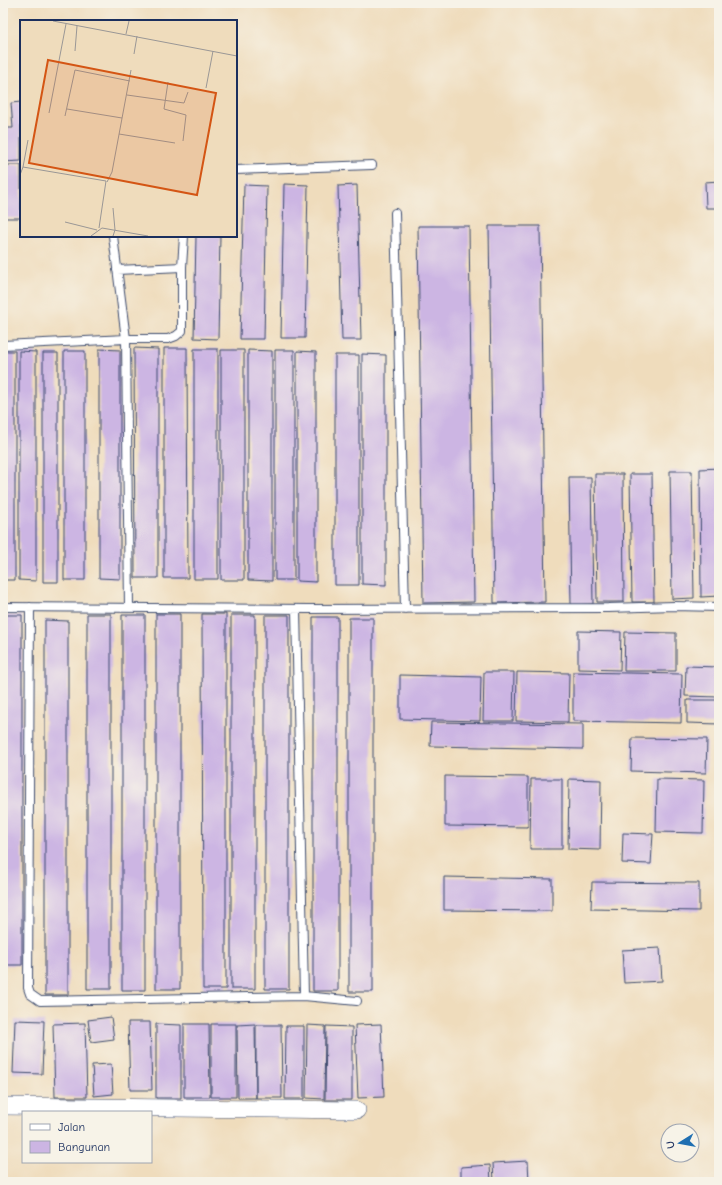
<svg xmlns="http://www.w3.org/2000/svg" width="722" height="1185" font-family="'Comic Neue',sans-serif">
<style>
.building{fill:#ccb5e3}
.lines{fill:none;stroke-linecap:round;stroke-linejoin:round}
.lane-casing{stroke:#3b496c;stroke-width:10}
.street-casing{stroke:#3b496c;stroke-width:18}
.lane{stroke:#fff;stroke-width:8}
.street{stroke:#fff;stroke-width:17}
.inset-road{fill:none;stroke:#9a9796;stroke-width:1}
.view{fill:#d45514;fill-opacity:0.15;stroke:#d45514;stroke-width:2}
.inset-edge{fill:none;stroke:#1b2f5e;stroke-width:2}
</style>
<rect width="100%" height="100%" fill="#f7f3e8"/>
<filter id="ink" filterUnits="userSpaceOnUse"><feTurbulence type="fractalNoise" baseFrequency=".025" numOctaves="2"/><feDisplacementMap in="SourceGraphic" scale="8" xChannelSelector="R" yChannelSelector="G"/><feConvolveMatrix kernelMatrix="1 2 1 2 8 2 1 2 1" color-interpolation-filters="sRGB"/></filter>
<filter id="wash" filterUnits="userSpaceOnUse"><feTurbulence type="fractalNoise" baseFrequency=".012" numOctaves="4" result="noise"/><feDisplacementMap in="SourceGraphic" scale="16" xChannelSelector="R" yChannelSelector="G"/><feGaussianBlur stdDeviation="0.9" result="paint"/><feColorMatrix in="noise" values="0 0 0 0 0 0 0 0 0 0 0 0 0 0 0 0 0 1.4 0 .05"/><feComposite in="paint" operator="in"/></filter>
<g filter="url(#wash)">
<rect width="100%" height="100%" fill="#efdcbc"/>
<g id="blocks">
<path class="building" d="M 21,102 L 21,161 L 3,162 L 3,128 L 13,128 L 11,103 Z
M 3,165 L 21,165 L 21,218 L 3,218 Z
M 719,181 L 719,208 L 706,208 L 705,182 Z
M 284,184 L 308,185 L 305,338 L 281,338 Z
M 244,185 L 267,186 L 264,339 L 240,339 Z
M 357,185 L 361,340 L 342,340 L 338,186 Z
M 418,226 L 469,226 L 474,602 L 423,603 Z
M 489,226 L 540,226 L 545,602 L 494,603 Z
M 196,236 L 220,236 L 218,339 L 194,338 Z
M 134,348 L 158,349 L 158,578 L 135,578 Z
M 164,348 L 187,348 L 188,578 L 164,578 Z
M 99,349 L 120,350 L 120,579 L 99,578 Z
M 194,349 L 218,349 L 218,579 L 194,579 Z
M 221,350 L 244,350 L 244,580 L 221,580 Z
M 248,350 L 272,351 L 272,581 L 248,580 Z
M 275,350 L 294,350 L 294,580 L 275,580 Z
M 3,351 L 15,351 L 15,580 L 3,580 Z
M 19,351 L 36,352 L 36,581 L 19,580 Z
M 64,351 L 85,351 L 85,580 L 64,580 Z
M 297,351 L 316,352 L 316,582 L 297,581 Z
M 43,353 L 58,353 L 58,582 L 43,582 Z
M 362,354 L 386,355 L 386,585 L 362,584 Z
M 335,355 L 359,355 L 359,585 L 335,585 Z
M 719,468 L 719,596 L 701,597 L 700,469 Z
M 670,471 L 692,471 L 694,598 L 672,599 Z
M 595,474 L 623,474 L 624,602 L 597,602 Z
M 630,474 L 652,474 L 654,602 L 632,602 Z
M 569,477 L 591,477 L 593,604 L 571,605 Z
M 87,614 L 111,614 L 111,989 L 87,989 Z
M 156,614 L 180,614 L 180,989 L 156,989 Z
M 202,614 L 226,614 L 226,989 L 203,989 Z
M 3,615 L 22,615 L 22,965 L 3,965 Z
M 122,615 L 145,615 L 145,990 L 122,990 Z
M 231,615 L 255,615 L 255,989 L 231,989 Z
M 265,615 L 289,615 L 289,989 L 265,989 Z
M 313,617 L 338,617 L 338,991 L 313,991 Z
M 349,618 L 373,618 L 373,992 L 349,992 Z
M 45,620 L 68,621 L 68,995 L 45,995 Z
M 578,631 L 621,632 L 620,670 L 578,669 Z
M 625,632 L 676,633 L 676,671 L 624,671 Z
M 686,666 L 719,667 L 719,697 L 685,696 Z
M 484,672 L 514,672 L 513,721 L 483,721 Z
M 517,672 L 569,673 L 568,722 L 516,721 Z
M 573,672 L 682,674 L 681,723 L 573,721 Z
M 400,675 L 481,677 L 480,721 L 400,719 Z
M 687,700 L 719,700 L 719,724 L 687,723 Z
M 431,722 L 583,724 L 583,749 L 430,746 Z
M 632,738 L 707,739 L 706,773 L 631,771 Z
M 445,776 L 528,777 L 528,827 L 445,826 Z
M 531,779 L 562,779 L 562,849 L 530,849 Z
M 569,779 L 601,780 L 600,850 L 568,849 Z
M 657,779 L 704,780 L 703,833 L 656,832 Z
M 623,833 L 653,834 L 651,864 L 622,863 Z
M 444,877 L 552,879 L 552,911 L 444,910 Z
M 592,882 L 699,883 L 699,911 L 591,909 Z
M 660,948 L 662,981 L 624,983 L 622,950 Z
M 111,1017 L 114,1039 L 91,1042 L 88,1020 Z
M 15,1020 L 44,1021 L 42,1074 L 13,1073 Z
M 128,1022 L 150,1022 L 152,1090 L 130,1090 Z
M 85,1023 L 87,1097 L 55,1097 L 53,1024 Z
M 156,1024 L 181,1025 L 181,1098 L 156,1098 Z
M 184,1024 L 209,1024 L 210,1097 L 184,1097 Z
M 211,1024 L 236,1024 L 236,1097 L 211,1097 Z
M 255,1024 L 256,1098 L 238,1098 L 237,1025 Z
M 381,1024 L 384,1097 L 358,1098 L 355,1025 Z
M 256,1025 L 281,1025 L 282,1098 L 256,1098 Z
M 307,1025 L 325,1026 L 324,1099 L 306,1098 Z
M 286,1026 L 304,1026 L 304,1099 L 285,1099 Z
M 326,1026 L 352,1027 L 352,1100 L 325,1100 Z
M 111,1064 L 113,1094 L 94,1096 L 92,1065 Z
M 528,1161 L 529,1182 L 494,1182 L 493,1163 Z
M 490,1165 L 491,1182 L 461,1182 L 461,1167 Z"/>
</g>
</g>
<g filter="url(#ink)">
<use href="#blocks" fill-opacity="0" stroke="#3b496c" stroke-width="1"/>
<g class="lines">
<defs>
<path id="lane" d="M 236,170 L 372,165
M 395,213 L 405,609
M 113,236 L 126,339 L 129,608
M 117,270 L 182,267
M 3,345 L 126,339 L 168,339 L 176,336 L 182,331 L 182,267 L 184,236
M 3,607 L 308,609 L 608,608 L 674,606 L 719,607
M 30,607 L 28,988 L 30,994 L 40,1001 L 304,996 L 357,1001
M 296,609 L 304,996"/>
<path id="street" d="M 3,1106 L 357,1110"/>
</defs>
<use href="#lane" class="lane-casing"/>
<use href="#street" class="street-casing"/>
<use href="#lane" class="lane"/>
<use href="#street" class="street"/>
</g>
</g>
<g transform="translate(20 20)">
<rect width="217" height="217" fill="#efdcbc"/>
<path class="inset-road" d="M 33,1 L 217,36M 106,14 L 109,1M 55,31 L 57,6M 114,34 L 117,16M 148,62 L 144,89 L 166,95 L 163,121M 186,68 L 193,31M 107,75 L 164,83 L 168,72M 47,89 L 102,98M 29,93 L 46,4M 45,96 L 55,50 L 110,61M 99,114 L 155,123M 3,147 L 8,120M 0,155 L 3,147 L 86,161 L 79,208M 87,162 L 92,152 L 111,50M 93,188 L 95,210 L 93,216M 45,202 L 77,210M 71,216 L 82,208 L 128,216"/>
<path class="view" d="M 28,40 L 196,73 L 177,175 L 9,143 Z"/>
<rect width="217" height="217" class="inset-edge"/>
</g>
<rect width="722" height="1185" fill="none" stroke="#f7f3e8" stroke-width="16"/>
<rect x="22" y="1111" width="130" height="52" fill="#f7f3e8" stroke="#9fa5b1"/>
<rect x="30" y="1124" width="20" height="6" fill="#ffffff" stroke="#9fa5b1"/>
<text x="58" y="1131" font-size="12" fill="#1b2f5e">Jalan</text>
<rect x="30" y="1141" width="20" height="12" fill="#ccb5e3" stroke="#9fa5b1"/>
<text x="58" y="1151" font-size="12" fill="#1b2f5e">Bangunan</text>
<g transform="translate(680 1143) rotate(259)"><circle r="19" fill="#f7f3e8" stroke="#9fa5b1"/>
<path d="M0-3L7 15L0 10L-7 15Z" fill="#1f6fb2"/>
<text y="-6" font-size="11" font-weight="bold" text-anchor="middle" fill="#1b2f5e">U</text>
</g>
</svg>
